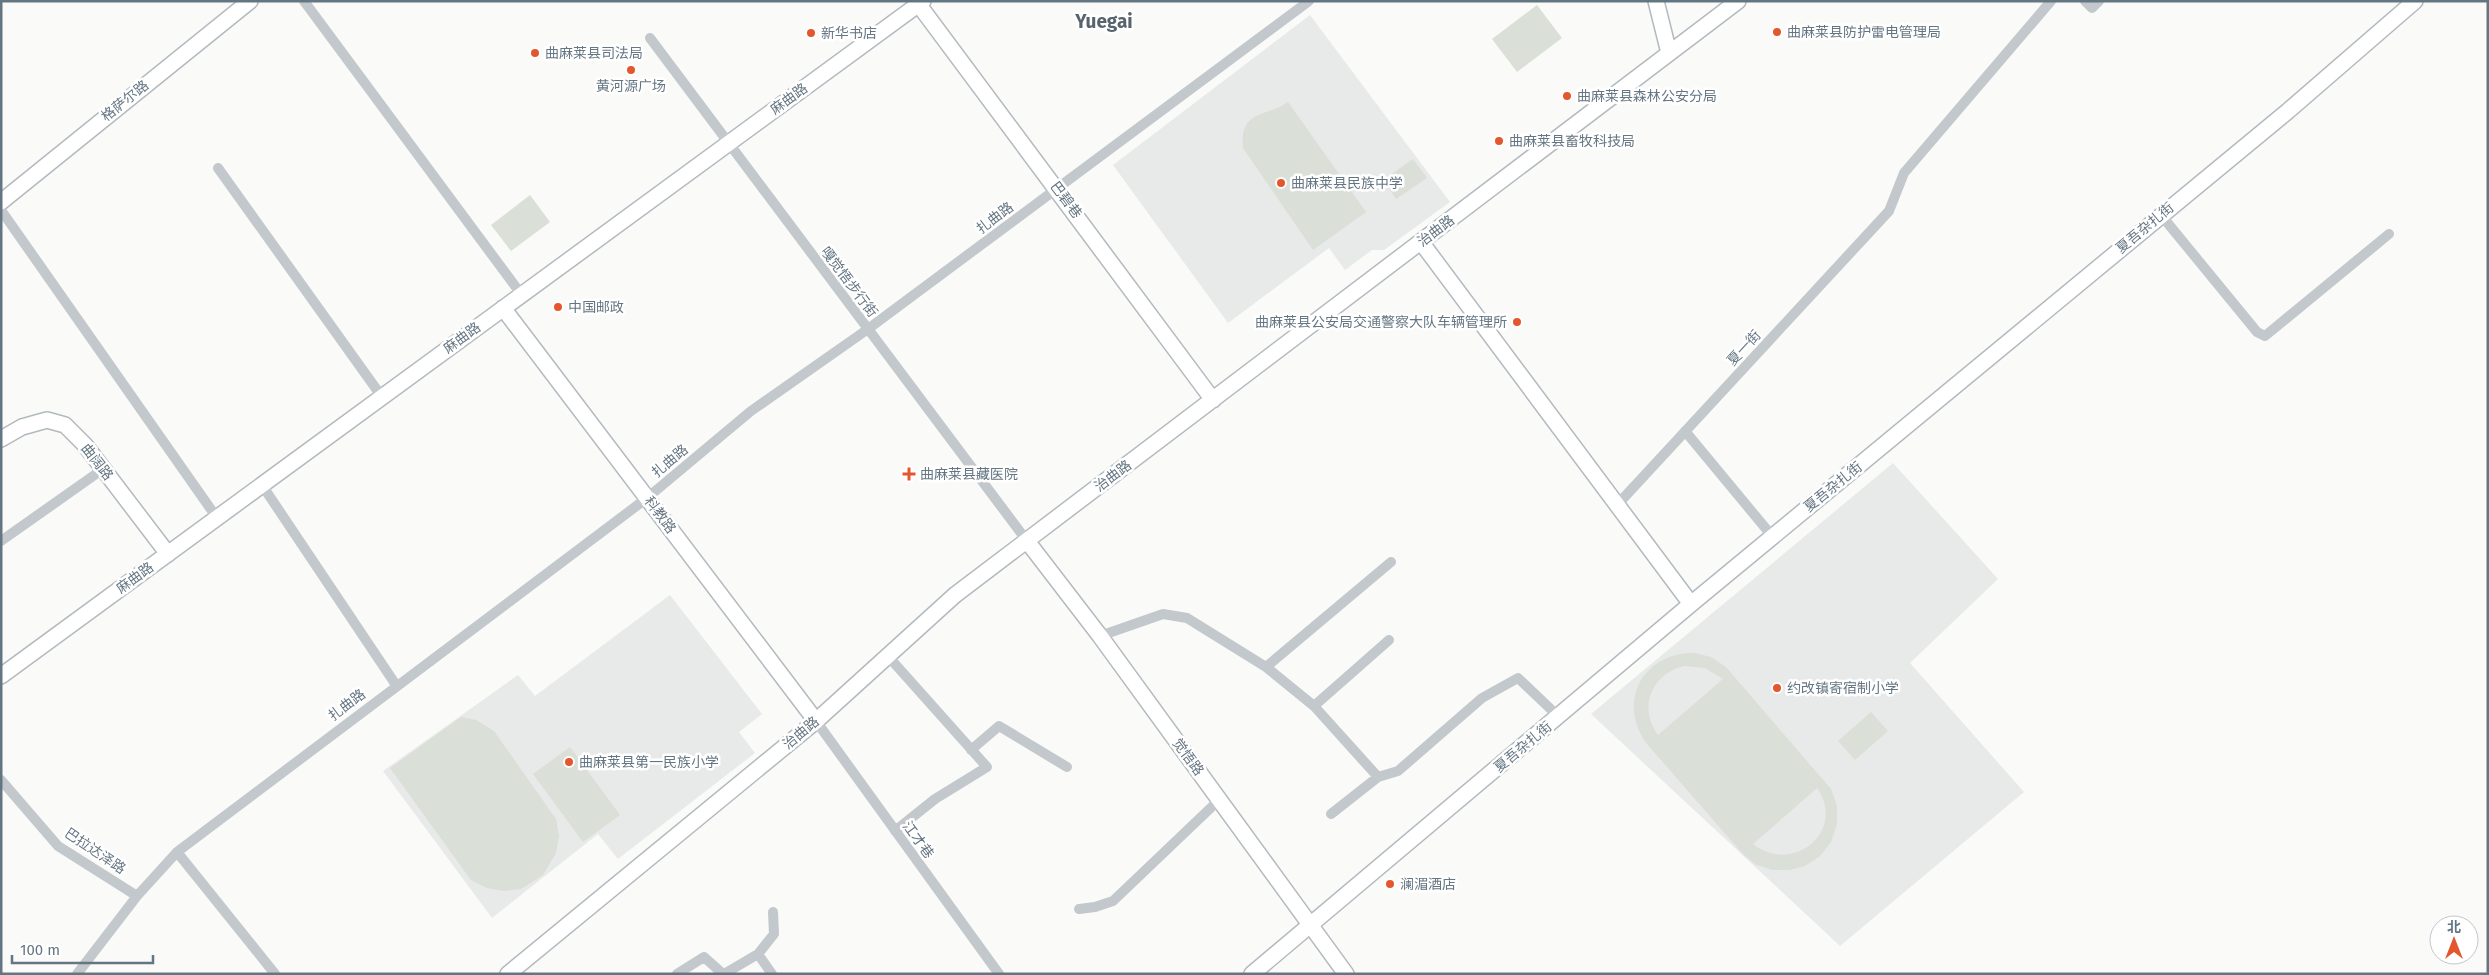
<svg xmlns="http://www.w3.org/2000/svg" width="2489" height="975" font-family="'Fira Sans','Noto Sans SC',sans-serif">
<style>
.built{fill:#e8e9e9}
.green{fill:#dadfd7;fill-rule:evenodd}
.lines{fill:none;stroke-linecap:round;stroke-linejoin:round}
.secondary-casing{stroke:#b3babf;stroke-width:18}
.street{stroke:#c3c8cc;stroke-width:10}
.secondary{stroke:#fff;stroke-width:15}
.poi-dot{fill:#e4572e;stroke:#fff;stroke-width:2}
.labels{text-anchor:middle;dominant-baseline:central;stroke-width:5;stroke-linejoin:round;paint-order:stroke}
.poi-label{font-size:14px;fill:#657683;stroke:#fff;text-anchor:start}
.street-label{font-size:14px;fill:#657683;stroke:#fff}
.district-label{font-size:19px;font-weight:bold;fill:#57646e;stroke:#fff}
</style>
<rect width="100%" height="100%" fill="#fafaf8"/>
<path class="built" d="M 1310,15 L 1450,202 L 1384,250 L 1372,250 L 1345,270 L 1329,248 L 1228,323 L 1113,165 Z
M 1893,463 L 1998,579 L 1910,663 L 2024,792 L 1840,946 L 1591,714 Z
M 670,595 L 762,714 L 739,732 L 755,753 L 618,859 L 598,834 L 492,918 L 383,771 L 518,675 L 535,696 Z"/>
<path class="green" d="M 1537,5 L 1562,38 L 1517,72 L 1492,39 Z
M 1288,102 L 1366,212 L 1313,250 L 1243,148 C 1239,109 1268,117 1288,102 Z
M 1413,159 L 1427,178 L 1396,199 L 1383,180 Z
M 530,195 L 550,222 L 511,251 L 491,225 Z
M 1695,653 L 1711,657 L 1726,667 L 1831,789 L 1837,806 L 1837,824 L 1831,842 L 1820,856 L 1805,866 L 1789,870 L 1772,870 L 1755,864 L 1742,853 L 1647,744 C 1616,702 1643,652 1695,653 ZM 1684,666 L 1705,668 L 1723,679 L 1658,735 C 1638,708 1651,674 1684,666 ZM 1817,788 C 1847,830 1794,876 1753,844 Z
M 1871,712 L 1888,731 L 1855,760 L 1838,741 Z
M 461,717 L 476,720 L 494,731 L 556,819 L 559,836 L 556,853 L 543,875 L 521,889 L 504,891 L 487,888 L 471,880 L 390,768 Z
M 570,747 L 620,815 L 583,842 L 533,774 Z"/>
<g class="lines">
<defs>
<path id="secondary" d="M 916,1 L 1213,400
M 1656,1 L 1669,53
M 1,202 L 250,1
M 1421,242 L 1691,604
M 503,308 L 816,721
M 1,439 L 22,427 L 47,420 L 65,425 L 85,445 L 168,554
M 1027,541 L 1100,636 L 1346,974
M 1,676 L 923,1
M 508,974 L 816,721 L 955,595 L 1738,1
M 1252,974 L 1691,604 L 2288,111 L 2415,1"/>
</defs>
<use href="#secondary" class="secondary-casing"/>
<path class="street" d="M 304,1 L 521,294
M 2085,1 L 2092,8 L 2099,1
M 650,38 L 1027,541
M 218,168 L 382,397
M 1,210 L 217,518
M 2161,215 L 2257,332 L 2265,336 L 2389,234
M 1685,431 L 1772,536
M 262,485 L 396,685
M 1618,504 L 1889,211 L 1904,173 L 2051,1
M 1,541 L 103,469
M 1100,636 L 1163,614 L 1187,618 L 1266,667 L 1314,706 L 1378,777 L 1398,771 L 1482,698 L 1518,678 L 1559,717
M 887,655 L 987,767 L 935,799 L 895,831
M 1266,667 L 1391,562
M 1314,706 L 1389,640
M 816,721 L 999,974
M 971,750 L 999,726 L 1067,767
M 1,780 L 58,846 L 137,896
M 1331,814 L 1378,777
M 177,852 L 275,974
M 1079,909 L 1095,907 L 1113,901 L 1219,800
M 758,954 L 774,934 L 773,912
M 77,974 L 137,896 L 177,852 L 647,498 L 751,411 L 868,329 L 1309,1
M 677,974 L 704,957 L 723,974
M 724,974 L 758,954 L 772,974"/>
<use href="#secondary" class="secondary"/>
</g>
<g class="poi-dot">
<circle cx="1777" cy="32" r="5"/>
<circle cx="811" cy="33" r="5"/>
<circle cx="535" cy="53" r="5"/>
<circle cx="631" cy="70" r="5"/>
<circle cx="1567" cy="96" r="5"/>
<circle cx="1499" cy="141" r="5"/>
<circle cx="1281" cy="183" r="5"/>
<circle cx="558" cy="307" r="5"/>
<circle cx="1517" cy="322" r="5"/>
<path d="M906.5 466.5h5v5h5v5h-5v5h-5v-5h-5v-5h5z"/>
<circle cx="1777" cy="688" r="5"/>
<circle cx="569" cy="762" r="5"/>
<circle cx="1390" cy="884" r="5"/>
</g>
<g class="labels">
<g class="poi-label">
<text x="1787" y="32">曲麻莱县防护雷电管理局</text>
<text x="821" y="33">新华书店</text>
<text x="545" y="53">曲麻莱县司法局</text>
<text x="631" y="86" text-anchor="middle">黄河源广场</text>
<text x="1577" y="96">曲麻莱县森林公安分局</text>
<text x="1509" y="141">曲麻莱县畜牧科技局</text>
<text x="1291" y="183">曲麻莱县民族中学</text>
<text x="568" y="307">中国邮政</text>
<text x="1507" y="322" text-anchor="end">曲麻莱县公安局交通警察大队车辆管理所</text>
<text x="920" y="474">曲麻莱县藏医院</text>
<text x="1787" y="688">约改镇寄宿制小学</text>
<text x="579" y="762">曲麻莱县第一民族小学</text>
<text x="1400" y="884">澜湄酒店</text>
</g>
<g class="street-label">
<text transform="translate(789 99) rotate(-36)">麻曲路</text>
<text transform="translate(125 101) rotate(-39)">格萨尔路</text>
<text transform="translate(1066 200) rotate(53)">巴碧巷</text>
<text transform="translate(995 218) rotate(-37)">扎曲路</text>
<text transform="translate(2145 228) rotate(-40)">夏吾杂扎街</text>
<text transform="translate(1436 231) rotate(-37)">治曲路</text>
<text transform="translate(849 282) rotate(53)">嘎觉悟步行街</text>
<text transform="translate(462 338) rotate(-36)">麻曲路</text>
<text transform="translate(1744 348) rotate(-47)">夏一街</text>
<text transform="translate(670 461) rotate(-40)">扎曲路</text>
<text transform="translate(97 462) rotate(52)">曲阔路</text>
<text transform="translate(1113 476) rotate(-37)">治曲路</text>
<text transform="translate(1833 487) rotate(-39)">夏吾杂扎街</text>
<text transform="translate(660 515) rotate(53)">科教路</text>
<text transform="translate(135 578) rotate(-36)">麻曲路</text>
<text transform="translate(347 705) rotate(-37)">扎曲路</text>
<text transform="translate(801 733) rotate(-40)">治曲路</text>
<text transform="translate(1523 747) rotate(-40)">夏吾杂扎街</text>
<text transform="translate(1188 757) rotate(54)">觉悟路</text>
<text transform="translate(918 840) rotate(54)">江才巷</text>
<text transform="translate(95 851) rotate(34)">巴拉达泽路</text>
</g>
<g class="district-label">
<text x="1104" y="21">Yuegai</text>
</g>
</g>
<rect width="2489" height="975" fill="none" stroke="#657683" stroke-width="5"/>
<g transform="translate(2454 940)"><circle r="24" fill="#ffffff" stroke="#c1c8cd"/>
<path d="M0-4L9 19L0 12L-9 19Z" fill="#e4572e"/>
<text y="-8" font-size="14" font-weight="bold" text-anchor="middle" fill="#657683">北</text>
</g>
<path d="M12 955v8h141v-8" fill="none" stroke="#657683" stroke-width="2.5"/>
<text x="20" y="955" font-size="15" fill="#657683" stroke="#ffffff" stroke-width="4" paint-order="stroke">100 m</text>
</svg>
